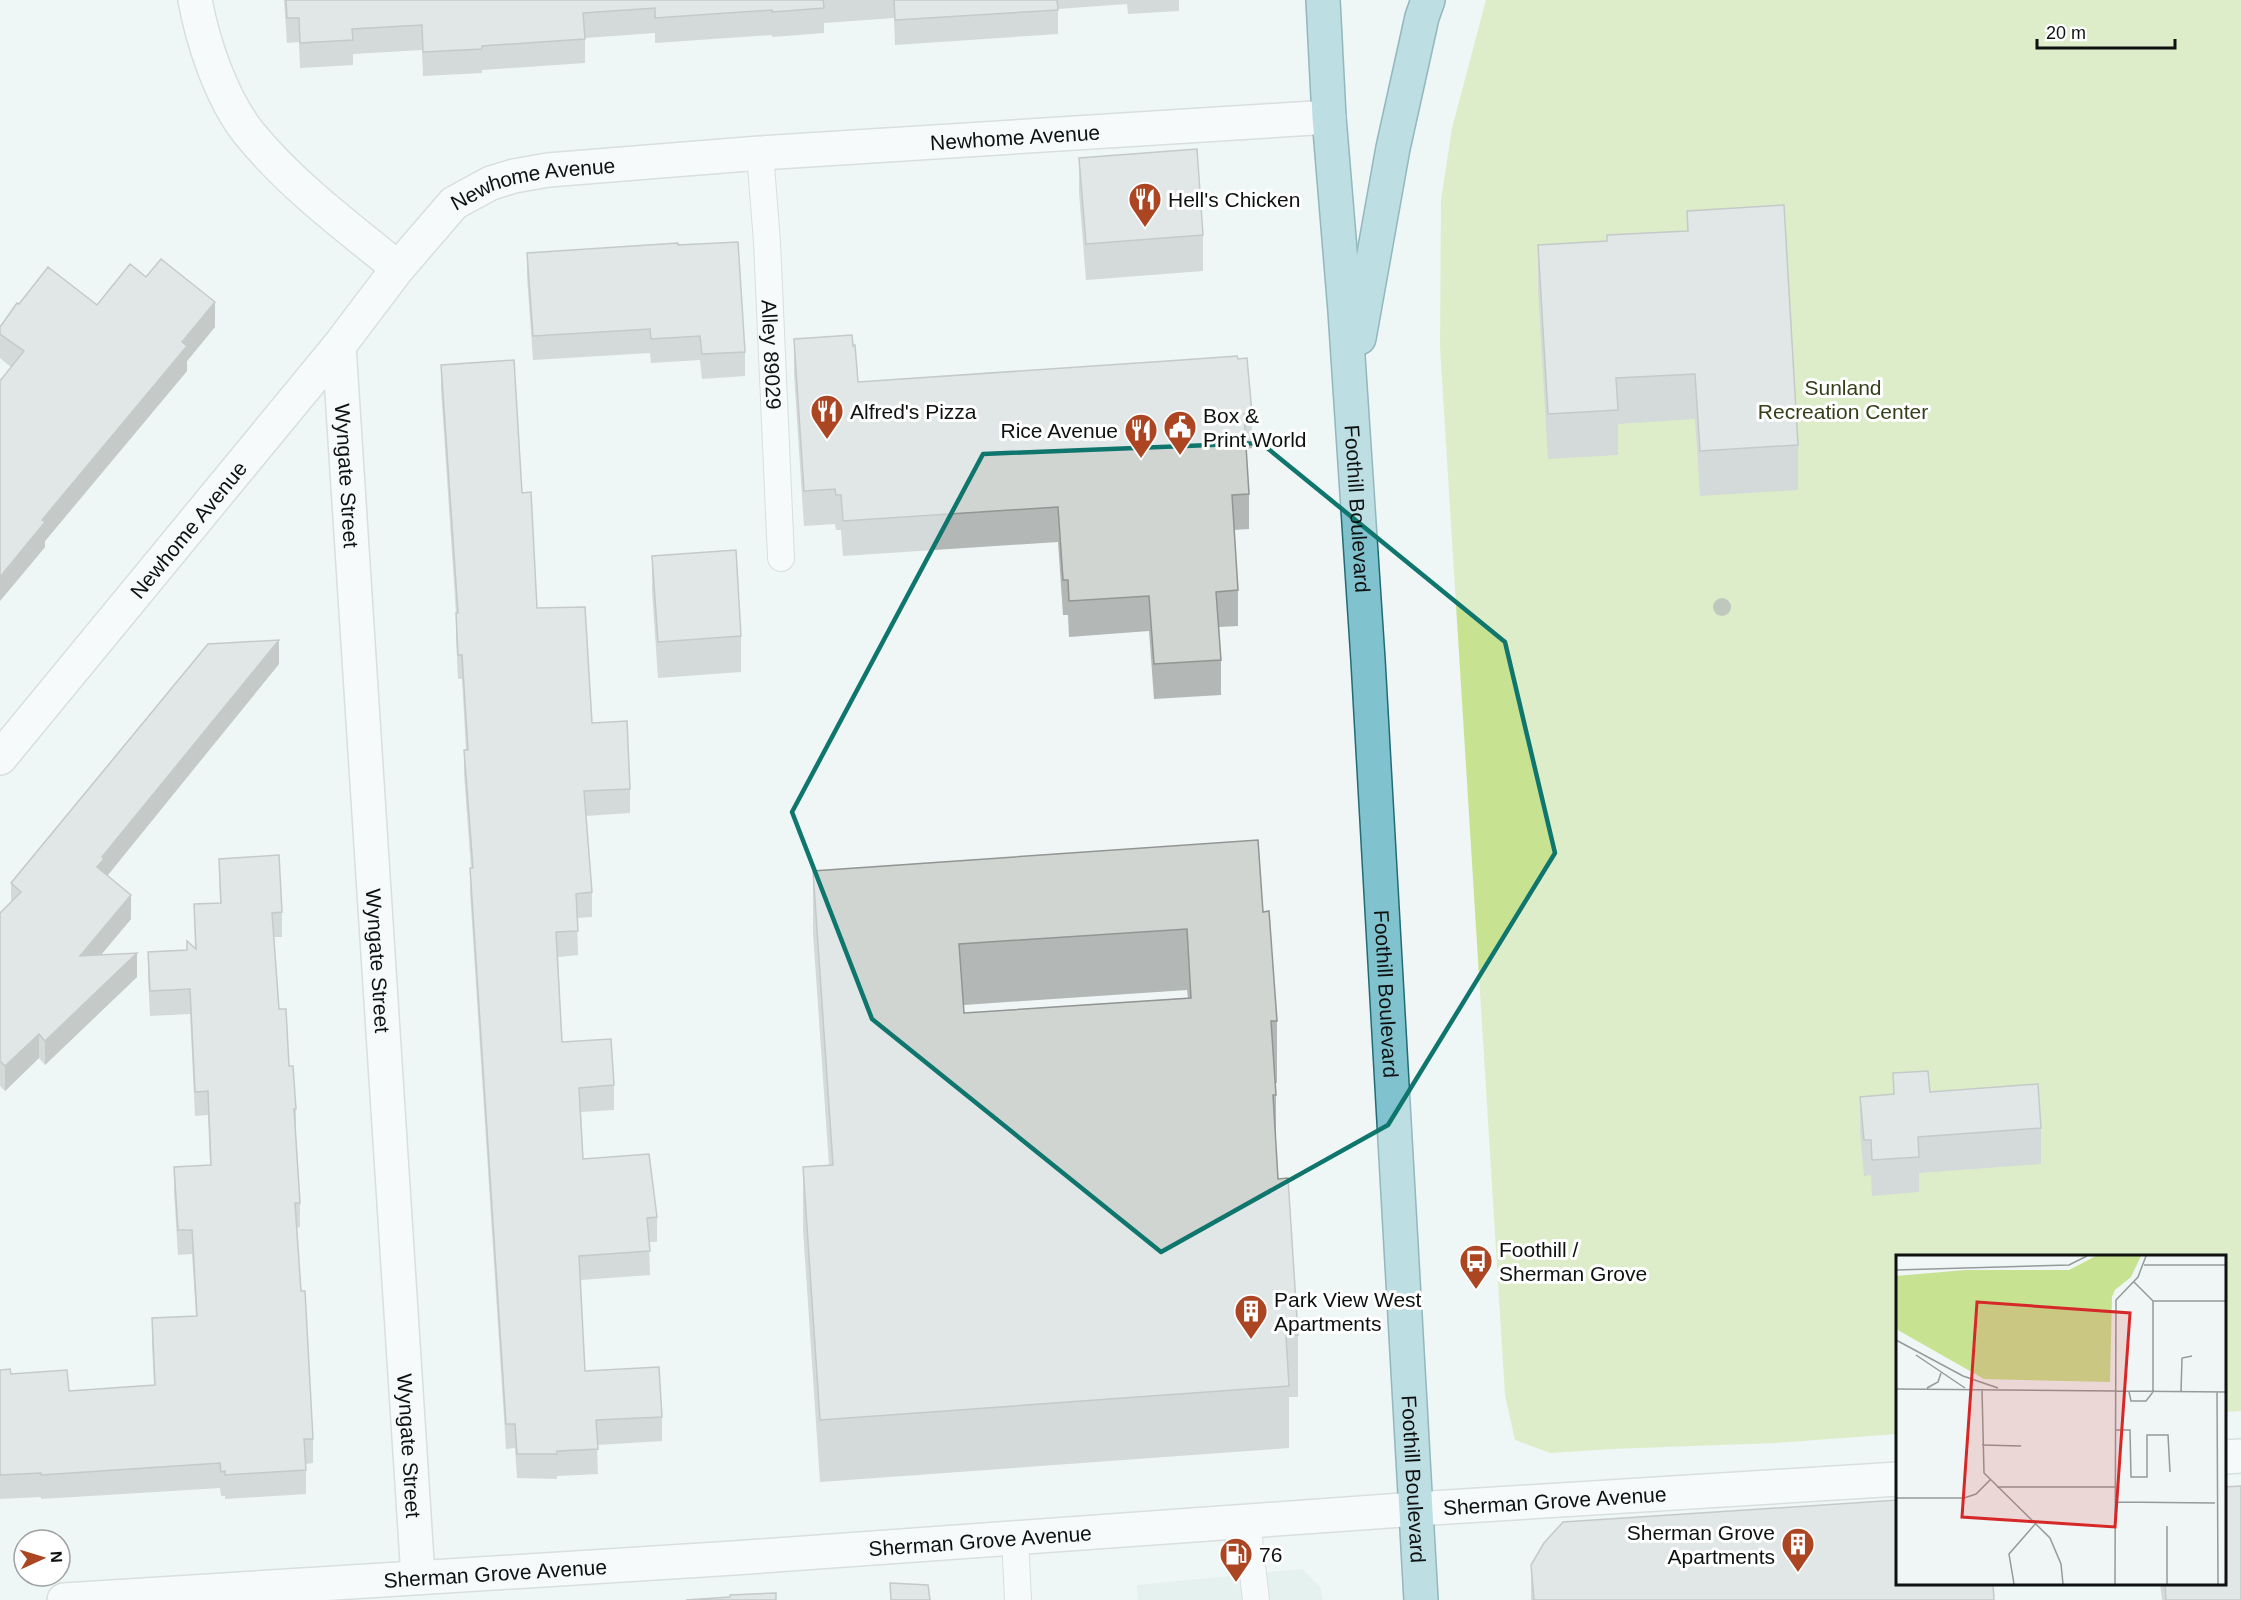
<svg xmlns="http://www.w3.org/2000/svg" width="2241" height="1600" font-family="Helvetica,sans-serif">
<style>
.built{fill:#daeae7}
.green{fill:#c7e392}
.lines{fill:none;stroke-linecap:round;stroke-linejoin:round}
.service-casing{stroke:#bcc3c1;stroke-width:28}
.minor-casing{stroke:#bcc3c1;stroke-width:36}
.tertiary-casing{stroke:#bcc3c1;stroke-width:36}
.primary-casing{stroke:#226b76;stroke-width:36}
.service{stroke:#fff;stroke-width:26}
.minor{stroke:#fff;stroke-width:33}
.tertiary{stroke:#fff;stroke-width:33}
.primary{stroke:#80c3ce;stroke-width:33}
.tree{fill:#88917b}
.wall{fill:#b3b7b5;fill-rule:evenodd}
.shaded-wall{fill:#929593}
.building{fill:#d0d5d2;stroke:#929593;stroke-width:1.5;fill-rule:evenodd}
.marked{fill:none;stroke:#0f766e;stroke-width:4.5;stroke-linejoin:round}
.labels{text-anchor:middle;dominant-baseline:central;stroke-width:6;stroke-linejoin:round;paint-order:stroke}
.street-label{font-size:21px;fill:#0f1111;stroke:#fff}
.poi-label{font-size:21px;fill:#0f1111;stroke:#fff;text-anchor:start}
.park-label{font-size:21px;fill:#333f18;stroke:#fff}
.inset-road{fill:none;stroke:#959a9a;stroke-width:1.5}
.view{fill:#d62828;fill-opacity:0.15;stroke:#d62828;stroke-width:3}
.inset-edge{fill:none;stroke:#0f1111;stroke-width:3}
</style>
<rect width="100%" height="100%" fill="#eff6f5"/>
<path class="built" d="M 1302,1569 L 1320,1587 L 1323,1600 L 1138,1600 L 1137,1585 Z"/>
<path class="green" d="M 1486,0 L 2241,0 L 2241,1411 L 2225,1412 L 2224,1256 L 1898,1256 L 1897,1434 L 1775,1443 L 1612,1449 L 1550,1453 L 1515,1440 L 1505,1395 L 1440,347 L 1441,200 L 1452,128 Z"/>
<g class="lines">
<defs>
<g id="service">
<path id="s1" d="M 760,153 L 767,242 L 781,558"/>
<path d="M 1247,1521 L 1256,1600"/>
<path d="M 1015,1537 L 1018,1600"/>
</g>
<g id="minor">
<path d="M 195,0 C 203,43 221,97 248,132 C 290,184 346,226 398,268"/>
<path id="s2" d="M 339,346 L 418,1577"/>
<path id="s3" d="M 0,758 L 339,346 L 398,268 L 454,203 L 491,183 L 514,176 L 548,170 L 760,153 L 1329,117"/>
</g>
<g id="tertiary">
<path d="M 2224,1457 L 2241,1456"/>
<path id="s4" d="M 64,1600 L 734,1558 L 1416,1509 L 1898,1479"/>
</g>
<g id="primary">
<path id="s5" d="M 1323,0 L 1329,117 L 1345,311 L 1368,660 L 1421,1600"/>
<path d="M 1359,338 L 1393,148 L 1422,17 L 1428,0"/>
</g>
</defs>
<use href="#service" class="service-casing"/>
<use href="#minor" class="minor-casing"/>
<use href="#tertiary" class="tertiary-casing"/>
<use href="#primary" class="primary-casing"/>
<use href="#service" class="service"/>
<use href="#minor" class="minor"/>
<use href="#tertiary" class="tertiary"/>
<use href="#primary" class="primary"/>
</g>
<circle class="tree" cx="1722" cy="607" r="9"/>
<path class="wall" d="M 284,0 L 1179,0 L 1179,11 L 1128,14 L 1127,4 L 1058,9 L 1058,34 L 895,45 L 894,18 L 824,23 L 824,33 L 772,37 L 772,35 L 655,43 L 655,33 L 585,38 L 585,63 L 482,70 L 482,73 L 423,76 L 422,50 L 353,54 L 353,65 L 300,68 L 299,42 L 287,43 Z
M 1079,158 L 1203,235 L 1203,271 L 1086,280 L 1079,193 Z
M 1687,211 L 1798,445 L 1798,490 L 1700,496 L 1695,419 L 1618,424 L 1618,455 L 1548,459 L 1538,291 L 1538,245 L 1607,241 L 1687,231 Z
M 678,245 L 745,352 L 745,376 L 702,379 L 700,360 L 651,363 L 650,353 L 533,360 L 527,277 L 527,253 Z
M 146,277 L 215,327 L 187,361 L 187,371 L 45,541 L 45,547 L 0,601 L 0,381 L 11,367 L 0,358 L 0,327 L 19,304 L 97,305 Z
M 794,339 L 853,346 L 858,382 L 1252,413 L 1252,448 L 1246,449 L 1249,494 L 1249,529 L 1234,530 L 1238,590 L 1238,626 L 1219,627 L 1221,660 L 1221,695 L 1154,699 L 1149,631 L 1069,637 L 1068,615 L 1063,615 L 1058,542 L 843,556 L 841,530 L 836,530 L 835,524 L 804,526 L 794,374 Z
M 441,365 L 522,493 L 537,608 L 592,723 L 630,789 L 630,813 L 586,816 L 592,892 L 592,917 L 577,918 L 578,955 L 558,957 L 562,1042 L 614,1085 L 614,1110 L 581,1112 L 583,1159 L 657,1217 L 657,1242 L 649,1242 L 650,1275 L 580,1280 L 585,1371 L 662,1417 L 662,1441 L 597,1445 L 598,1474 L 557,1476 L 557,1479 L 517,1478 L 515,1448 L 506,1449 L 470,892 L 471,868 L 464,774 L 464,750 L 466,750 L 462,679 L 458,679 L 456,638 L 456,613 L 441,389 Z
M 652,556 L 741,636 L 741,672 L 658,678 L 652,591 Z
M 279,664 L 107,875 L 131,919 L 101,955 L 137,977 L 45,1065 L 39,1058 L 5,1091 L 0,1086 L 0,913 L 11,902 L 11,883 Z
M 219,859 L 282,912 L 282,937 L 274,937 L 279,1009 L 296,1109 L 296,1133 L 300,1203 L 300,1227 L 296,1228 L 313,1439 L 313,1463 L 306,1464 L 306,1494 L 225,1499 L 225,1496 L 221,1496 L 220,1488 L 41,1499 L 41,1497 L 0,1499 L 0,1370 L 69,1391 L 154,1385 L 152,1343 L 152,1318 L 196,1316 L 192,1254 L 178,1255 L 174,1192 L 174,1167 L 210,1165 L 208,1115 L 195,1116 L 190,1014 L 150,1016 L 148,976 L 148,952 L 187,950 L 195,948 L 194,904 L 220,903 Z
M 813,871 L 1263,912 L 1277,1021 L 1277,1083 L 1276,1083 L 1276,1150 L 1278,1179 L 1298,1335 L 1298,1397 L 1289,1397 L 1289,1448 L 820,1482 L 803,1229 L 803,1167 L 829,1165 L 813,933 ZM 1187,990 L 1188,998 L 964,1013 L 964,1005 Z
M 1893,1073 L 1930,1092 L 2041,1128 L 2041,1164 L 1919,1173 L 1919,1192 L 1872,1196 L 1871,1175 L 1864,1176 L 1860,1132 L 1860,1097 L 1893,1094 Z
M 1531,1565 L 1994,1600 L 1531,1600 Z
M 2160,1584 L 2224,1584 L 2241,1600 L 2162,1600 Z"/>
<path class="shaded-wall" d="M 215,302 L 215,327 L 187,361 L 187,371 L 45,541 L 45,547 L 0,601 L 0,577 L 42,520 Z
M 279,640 L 279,664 L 104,880 L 97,867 L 102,857 Z
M 131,895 L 131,919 L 80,980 L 80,956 Z
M 137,953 L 137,977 L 45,1065 L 45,1041 Z
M 39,1034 L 39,1058 L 5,1091 L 5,1066 Z"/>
<path class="building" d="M 286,0 L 823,0 L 824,8 L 772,12 L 772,10 L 655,18 L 655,8 L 583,13 L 585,39 L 482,46 L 482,49 L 423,52 L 422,25 L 352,29 L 353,40 L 300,43 L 299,18 L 287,18 Z
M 894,0 L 1057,0 L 1058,10 L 895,20 Z
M 1197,149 L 1203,235 L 1086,244 L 1079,158 Z
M 1784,205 L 1798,445 L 1700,451 L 1695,374 L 1616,378 L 1618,410 L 1548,414 L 1538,245 L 1607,241 L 1607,235 L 1688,231 L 1687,211 Z
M 738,242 L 745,352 L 702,354 L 700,336 L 651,339 L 650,329 L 533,336 L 527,253 L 678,243 L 678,245 Z
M 161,259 L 215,302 L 182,342 L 187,346 L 42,520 L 45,522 L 0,577 L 0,381 L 24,351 L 0,334 L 0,327 L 17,303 L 19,304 L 48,267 L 97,305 L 130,264 L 146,277 Z
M 852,335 L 853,346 L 855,345 L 858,382 L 1167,361 L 1237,356 L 1238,359 L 1247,358 L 1252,413 L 1244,414 L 1249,494 L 1232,495 L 1238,590 L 1216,592 L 1221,660 L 1154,664 L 1149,596 L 1069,601 L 1068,580 L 1063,580 L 1058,507 L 843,521 L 841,495 L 836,495 L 835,489 L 804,491 L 794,339 Z
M 514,360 L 522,493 L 531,492 L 537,608 L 585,607 L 592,723 L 627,721 L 630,789 L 584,791 L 592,892 L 576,894 L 578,931 L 556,932 L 562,1042 L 611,1039 L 614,1085 L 579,1088 L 583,1159 L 649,1154 L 657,1217 L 647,1218 L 650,1251 L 579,1256 L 585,1371 L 659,1367 L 662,1417 L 596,1420 L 598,1449 L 557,1451 L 557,1454 L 517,1454 L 515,1424 L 506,1424 L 470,868 L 473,868 L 464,750 L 468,750 L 462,655 L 458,655 L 456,613 L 458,613 L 441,365 Z
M 736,550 L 741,636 L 658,642 L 652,556 Z
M 279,640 L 102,857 L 104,859 L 97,867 L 131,895 L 80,956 L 137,953 L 45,1041 L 39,1034 L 5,1066 L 0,1061 L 0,913 L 21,892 L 11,883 L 208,644 Z
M 1258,840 L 1263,912 L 1269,911 L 1277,1021 L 1271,1021 L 1276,1095 L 1273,1095 L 1278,1179 L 1288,1178 L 1298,1335 L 1286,1336 L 1289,1386 L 820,1420 L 803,1167 L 833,1165 L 813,871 ZM 1187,929 L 1191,998 L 964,1013 L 959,944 Z
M 279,855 L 282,912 L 272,913 L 279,1009 L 286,1009 L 289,1066 L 293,1066 L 296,1109 L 294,1109 L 300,1203 L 295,1203 L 301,1291 L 305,1291 L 313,1439 L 304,1439 L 306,1470 L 225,1475 L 225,1471 L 221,1472 L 220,1463 L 41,1475 L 41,1473 L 0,1475 L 0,1370 L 10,1369 L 11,1374 L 67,1370 L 69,1391 L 155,1385 L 152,1318 L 197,1316 L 192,1230 L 178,1230 L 174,1167 L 211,1165 L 208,1091 L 195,1092 L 190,989 L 150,991 L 148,952 L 187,950 L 187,941 L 196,949 L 194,904 L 221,903 L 219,859 Z
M 1928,1071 L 1930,1092 L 2038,1084 L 2041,1128 L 1918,1137 L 1919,1157 L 1872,1160 L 1871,1140 L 1864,1140 L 1860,1097 L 1894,1094 L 1893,1073 Z
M 2241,1486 L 2241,1600 L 2166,1600 L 2165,1584 L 2224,1584 L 2224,1487 Z
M 1898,1500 L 1898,1584 L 1993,1584 L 1994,1600 L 1534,1600 L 1531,1565 L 1544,1543 L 1563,1522 Z
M 890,1583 L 928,1585 L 930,1600 L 891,1600 Z
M 776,1593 L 776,1600 L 686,1600 L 730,1597 L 730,1595 Z"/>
<path d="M0 0H2241V1600H0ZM 1261,443 L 1505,642 L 1555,853 L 1388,1125 L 1161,1252 L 872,1019 L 792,812 L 983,454 Z" fill="#eff6f5" fill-opacity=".55" fill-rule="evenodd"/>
<path class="marked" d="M 1261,443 L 1505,642 L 1555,853 L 1388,1125 L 1161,1252 L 872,1019 L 792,812 L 983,454 Z"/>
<defs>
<symbol id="restaurant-pin" viewBox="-11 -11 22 30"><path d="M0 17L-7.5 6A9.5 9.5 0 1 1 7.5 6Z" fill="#ac4522" stroke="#fff"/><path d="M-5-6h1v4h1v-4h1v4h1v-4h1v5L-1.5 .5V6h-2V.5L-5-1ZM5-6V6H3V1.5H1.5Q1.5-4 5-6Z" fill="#fff"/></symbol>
<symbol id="civic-pin" viewBox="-11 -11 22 30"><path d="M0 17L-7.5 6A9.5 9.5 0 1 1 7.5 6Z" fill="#ac4522" stroke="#fff"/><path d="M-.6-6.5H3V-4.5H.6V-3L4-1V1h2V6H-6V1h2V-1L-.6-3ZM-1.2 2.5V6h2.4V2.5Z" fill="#fff"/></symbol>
<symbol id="bus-pin" viewBox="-11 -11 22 30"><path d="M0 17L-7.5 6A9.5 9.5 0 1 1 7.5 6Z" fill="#ac4522" stroke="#fff"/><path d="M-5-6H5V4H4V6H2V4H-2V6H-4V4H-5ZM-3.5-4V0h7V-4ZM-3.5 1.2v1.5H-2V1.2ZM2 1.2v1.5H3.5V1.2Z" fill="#fff"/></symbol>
<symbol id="building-pin" viewBox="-11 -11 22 30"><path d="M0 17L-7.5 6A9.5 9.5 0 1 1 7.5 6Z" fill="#ac4522" stroke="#fff"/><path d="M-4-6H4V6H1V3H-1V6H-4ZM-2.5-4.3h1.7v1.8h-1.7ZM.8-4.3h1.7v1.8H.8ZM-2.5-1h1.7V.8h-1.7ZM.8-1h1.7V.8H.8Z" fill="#fff"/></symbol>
<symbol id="fuel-pin" viewBox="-11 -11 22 30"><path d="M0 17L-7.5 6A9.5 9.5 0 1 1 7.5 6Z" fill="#ac4522" stroke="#fff"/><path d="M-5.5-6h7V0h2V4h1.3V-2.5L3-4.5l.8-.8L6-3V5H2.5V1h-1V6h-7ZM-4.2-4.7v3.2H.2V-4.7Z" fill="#fff"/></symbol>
</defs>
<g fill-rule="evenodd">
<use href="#restaurant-pin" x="1126" y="180" width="38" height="52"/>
<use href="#restaurant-pin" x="808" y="392" width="38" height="52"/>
<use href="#civic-pin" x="1161" y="408" width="38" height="52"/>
<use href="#restaurant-pin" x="1122" y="411" width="38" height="52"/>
<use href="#bus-pin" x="1457" y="1242" width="38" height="52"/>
<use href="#building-pin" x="1232" y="1292" width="38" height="52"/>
<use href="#building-pin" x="1779" y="1525" width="38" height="52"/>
<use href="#fuel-pin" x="1217" y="1535" width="38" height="52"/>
</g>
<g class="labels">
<g class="street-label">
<text stroke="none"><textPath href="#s3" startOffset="1286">Newhome Avenue</textPath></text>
<text stroke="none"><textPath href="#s3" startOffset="800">Newhome Avenue</textPath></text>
<text stroke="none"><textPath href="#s1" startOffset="202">Alley 89029</textPath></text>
<text stroke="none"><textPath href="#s2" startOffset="130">Wyngate Street</textPath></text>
<text stroke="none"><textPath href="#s5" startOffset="510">Foothill Boulevard</textPath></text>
<text stroke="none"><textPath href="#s3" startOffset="296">Newhome Avenue</textPath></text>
<text stroke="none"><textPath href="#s2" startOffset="616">Wyngate Street</textPath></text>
<text stroke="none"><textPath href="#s5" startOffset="996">Foothill Boulevard</textPath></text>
<text stroke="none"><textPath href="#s2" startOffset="1102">Wyngate Street</textPath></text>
<text stroke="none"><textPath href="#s5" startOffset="1482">Foothill Boulevard</textPath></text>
<text stroke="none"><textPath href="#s4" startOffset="1494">Sherman Grove Avenue</textPath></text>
<text stroke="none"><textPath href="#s4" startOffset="918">Sherman Grove Avenue</textPath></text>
<text stroke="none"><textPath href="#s4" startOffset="432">Sherman Grove Avenue</textPath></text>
</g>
<g class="poi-label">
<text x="1168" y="199">Hell's Chicken</text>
<text x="850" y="411">Alfred's Pizza</text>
<text x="1203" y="415">Box &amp;<tspan x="1203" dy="24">Print World</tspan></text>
<text x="1118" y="430" text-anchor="end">Rice Avenue</text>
<text x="1499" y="1249">Foothill /<tspan x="1499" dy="24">Sherman Grove</tspan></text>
<text x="1274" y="1299">Park View West<tspan x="1274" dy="24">Apartments</tspan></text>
<text x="1775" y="1532" text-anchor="end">Sherman Grove<tspan x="1775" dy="24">Apartments</tspan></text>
<text x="1259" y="1554">76</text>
</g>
<g class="park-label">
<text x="1843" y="387">Sunland<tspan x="1843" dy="24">Recreation Center</tspan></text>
</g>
</g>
<g transform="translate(1896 1255)">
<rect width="330" height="330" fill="#eff6f5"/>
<path d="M 200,1 L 245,1 L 235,22 L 219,35 L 216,42 L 214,127 L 88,124 L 0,74 L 0,21 L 69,15 L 173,15 Z" fill="#c7e392"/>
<path class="inset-road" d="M 248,10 L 330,10M 0,15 L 173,10 L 191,1M 238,27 L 257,46M 257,46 L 330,46M 0,85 L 67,121 L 102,133M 20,100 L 69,133M 31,133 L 42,127 L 45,118M 0,134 L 330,137M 86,135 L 88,218 L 154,283 L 165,309 L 167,329M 233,137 L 235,146 L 250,146 L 257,137 L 257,46M 285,137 L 286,103 L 296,101M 321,137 L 322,329M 220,175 L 234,175 L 235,222 L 251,222 L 251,180 L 272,180 L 274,217M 86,190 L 125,191M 101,232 L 220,232M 0,243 L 68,243 L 80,239 L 94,225M 220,247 L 319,248M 118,329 L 113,299 L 140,268M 219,329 L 220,45 L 242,22 L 250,1M 271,329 L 271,271"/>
<path class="view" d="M 81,47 L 234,58 L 219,272 L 66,262 Z"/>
<rect width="330" height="330" class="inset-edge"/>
</g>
<g transform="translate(42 1558) rotate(86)"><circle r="28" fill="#ffffff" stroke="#9fa0a0" stroke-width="1.5"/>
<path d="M0-4.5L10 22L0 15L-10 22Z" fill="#ac4522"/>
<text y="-9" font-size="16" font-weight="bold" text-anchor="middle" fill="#0f1111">N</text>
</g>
<path d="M2037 39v9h138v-9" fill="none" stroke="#0f1111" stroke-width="3"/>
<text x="2046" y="39" font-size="18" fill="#0f1111" stroke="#ffffff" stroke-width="4.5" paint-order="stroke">20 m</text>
</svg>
